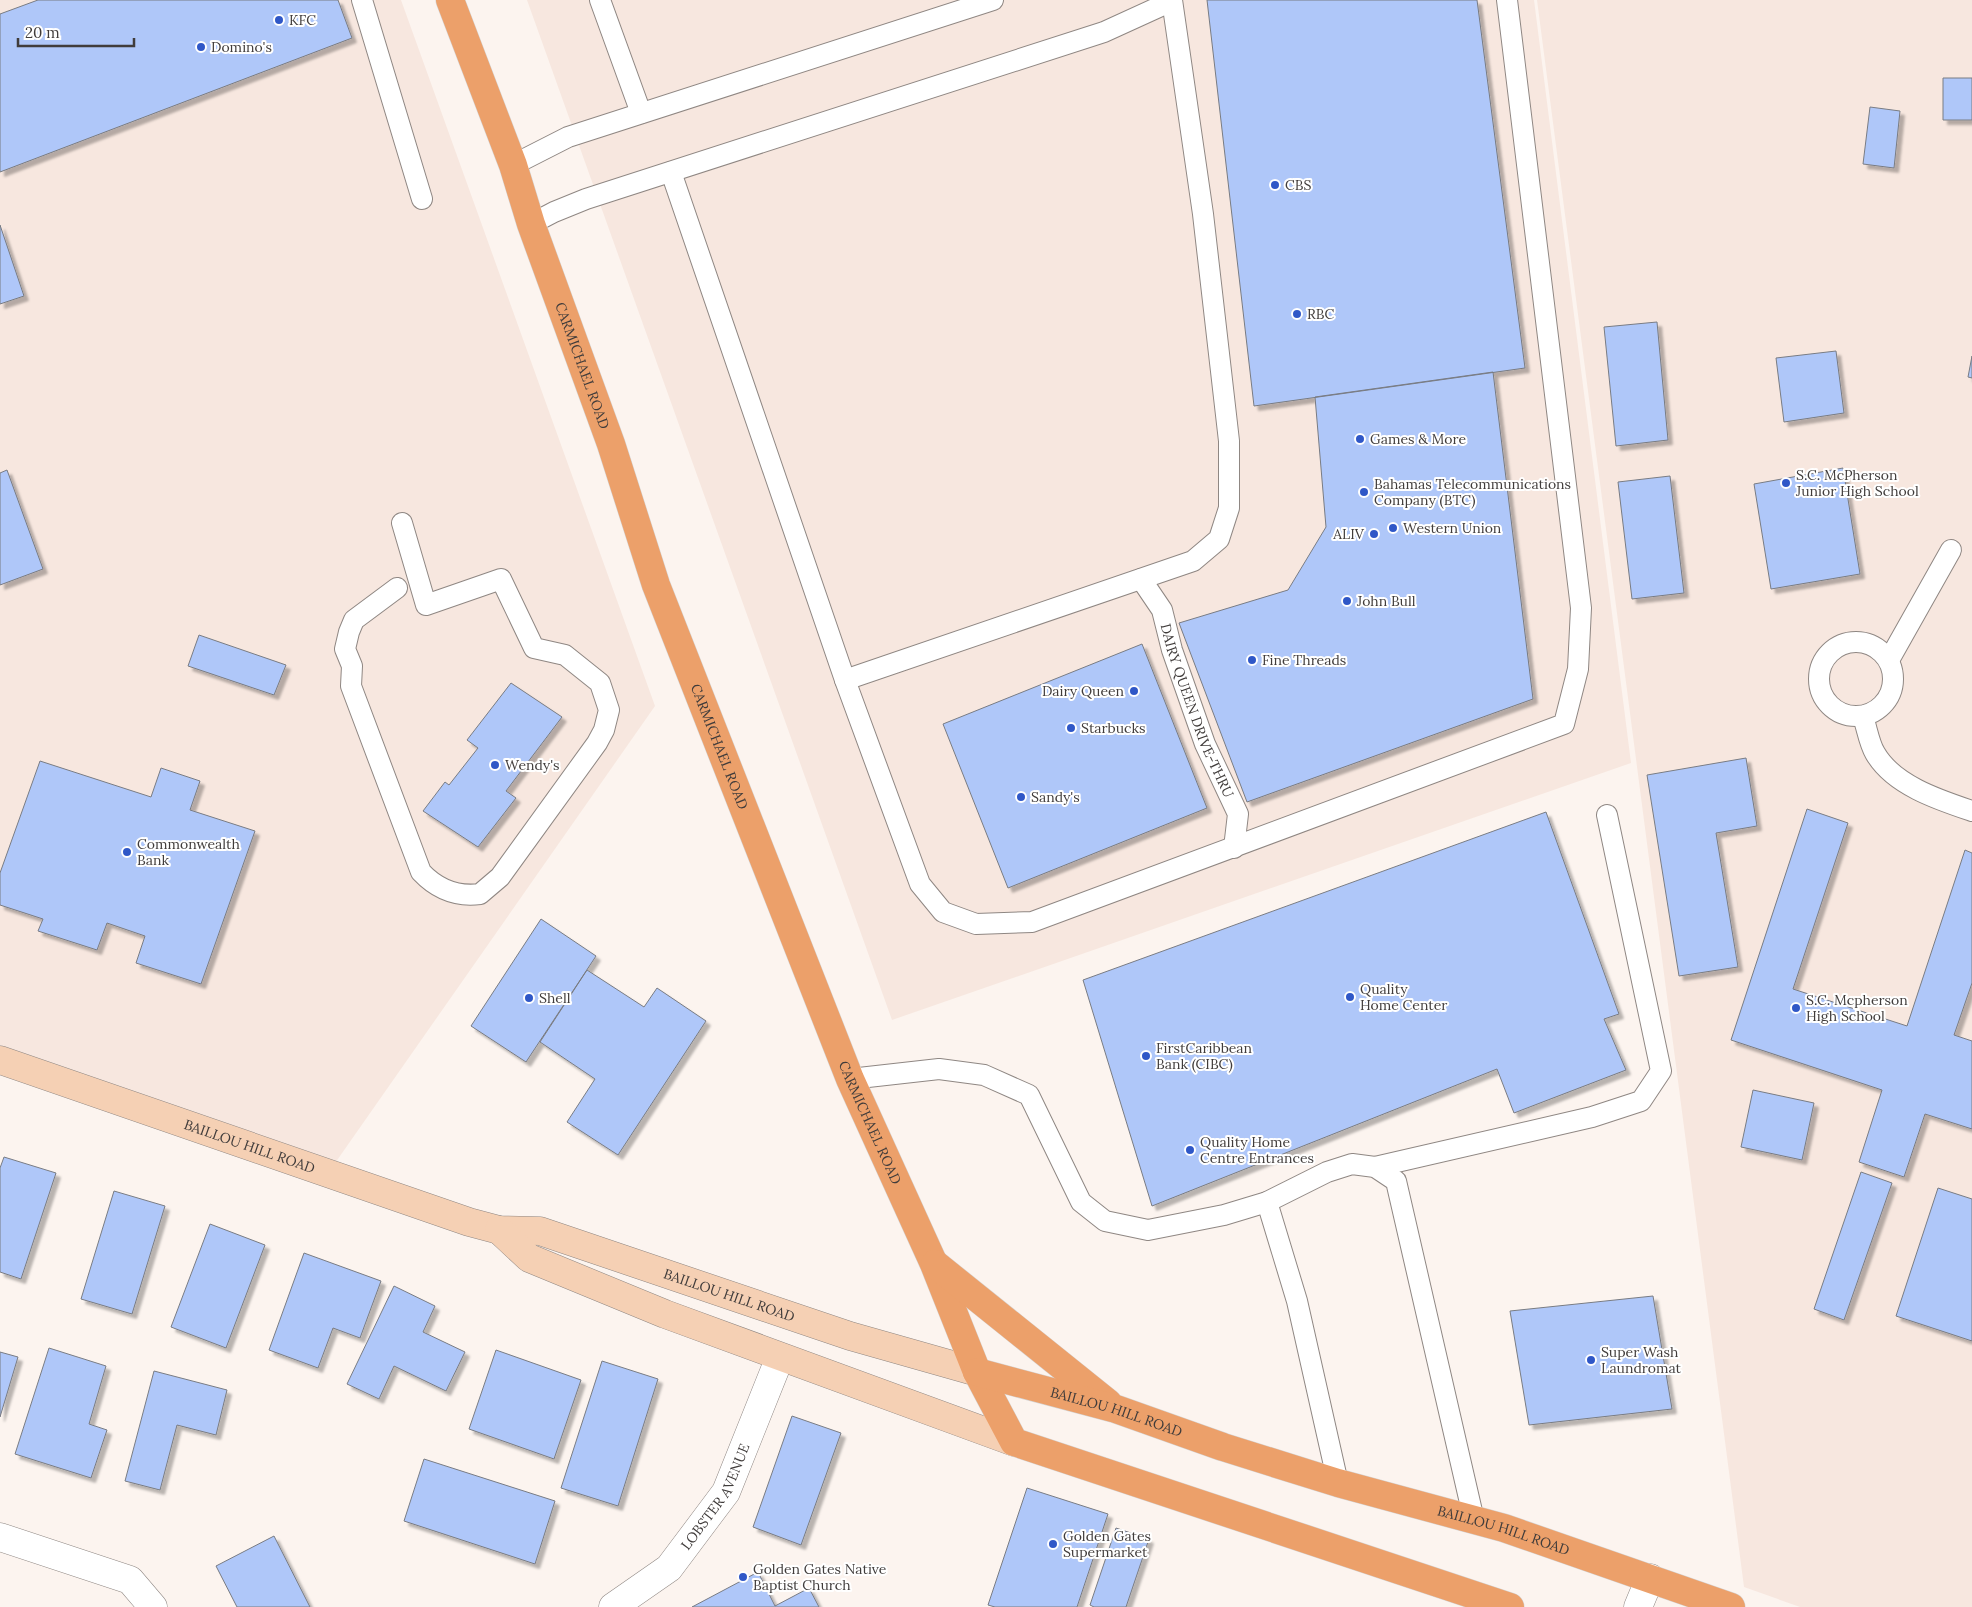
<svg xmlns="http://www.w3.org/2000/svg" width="1972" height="1607" font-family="Lora,serif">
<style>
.built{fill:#f7e7df}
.building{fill:#afc7f9;stroke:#797c83;filter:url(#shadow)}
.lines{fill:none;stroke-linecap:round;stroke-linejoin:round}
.service-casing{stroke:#8f8783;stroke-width:22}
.minor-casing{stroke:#8f8783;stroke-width:29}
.tertiary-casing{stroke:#8f8783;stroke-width:29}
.secondary-casing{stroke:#8f8783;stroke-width:29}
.primary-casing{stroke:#d5d4d4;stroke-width:29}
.service{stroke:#fff;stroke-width:20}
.minor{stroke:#fff;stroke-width:28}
.tertiary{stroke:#fff;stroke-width:28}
.secondary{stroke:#f5d0b4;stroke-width:28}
.primary{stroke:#eca06a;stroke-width:28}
.poi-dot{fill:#2f57c7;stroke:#fff;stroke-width:2}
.labels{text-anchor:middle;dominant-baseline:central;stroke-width:4;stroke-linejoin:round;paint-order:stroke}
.poi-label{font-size:14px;fill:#403c3b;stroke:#fff;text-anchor:start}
.street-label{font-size:14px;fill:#403c3b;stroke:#fff}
</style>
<defs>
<filter id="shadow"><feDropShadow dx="4.5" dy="4.5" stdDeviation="1" flood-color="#0004"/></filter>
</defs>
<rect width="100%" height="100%" fill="#fcf4ef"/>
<path class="built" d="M 0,0 L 401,0 L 655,706 L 333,1166 L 0,1049 Z
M 527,0 L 1534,0 L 1631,763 L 892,1020 Z
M 1537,0 L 1972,0 L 1972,1607 L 1800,1607 L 1744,1587 Z"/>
<path class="building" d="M 38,0 L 338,0 L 352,38 L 0,172 L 0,14 Z
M 1207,0 L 1477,0 L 1525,368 L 1254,406 Z
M 1943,78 L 1972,78 L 1972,120 L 1943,120 Z
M 1870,107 L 1900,111 L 1894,168 L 1863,164 Z
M 0,225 L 24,296 L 0,304 Z
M 1657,322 L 1668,440 L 1616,446 L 1604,327 Z
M 1836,351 L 1844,413 L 1784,422 L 1776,358 Z
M 1972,356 L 1972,378 L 1968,377 Z
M 1493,372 L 1533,699 L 1247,802 L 1179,623 L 1288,590 L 1326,527 L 1315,397 Z
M 1843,468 L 1860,574 L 1771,589 L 1754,484 Z
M 7,470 L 43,569 L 0,585 L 0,473 Z
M 1670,476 L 1684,593 L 1632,599 L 1618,482 Z
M 199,635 L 286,665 L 274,695 L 188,666 Z
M 1142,644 L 1207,808 L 1008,888 L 943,724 Z
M 511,683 L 562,717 L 506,791 L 516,798 L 478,847 L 423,811 L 445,782 L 449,785 L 478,748 L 467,740 Z
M 1746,758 L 1757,826 L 1716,833 L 1738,967 L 1679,976 L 1647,775 Z
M 40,761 L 151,797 L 161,768 L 200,781 L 190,810 L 255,831 L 201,984 L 136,963 L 145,936 L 107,923 L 97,950 L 38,931 L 43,919 L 0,905 L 0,873 Z
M 1807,809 L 1848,823 L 1793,989 L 1907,1026 L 1965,850 L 1972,853 L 1972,983 L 1954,1035 L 1972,1041 L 1972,1129 L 1925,1114 L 1904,1177 L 1859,1162 L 1882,1090 L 1731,1040 Z
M 1546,812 L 1619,1014 L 1604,1019 L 1626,1070 L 1514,1113 L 1497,1069 L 1152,1206 L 1083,980 Z
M 541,919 L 596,956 L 526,1062 L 471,1026 Z
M 587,970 L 644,1007 L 657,988 L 706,1021 L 618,1155 L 567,1122 L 595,1079 L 540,1042 Z
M 1753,1090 L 1814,1103 L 1802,1160 L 1741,1147 Z
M 4,1157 L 56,1173 L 21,1279 L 0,1272 L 0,1168 Z
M 1861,1172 L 1892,1183 L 1844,1320 L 1814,1309 Z
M 1938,1188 L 1972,1199 L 1972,1341 L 1896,1316 Z
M 114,1191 L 165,1206 L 132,1314 L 81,1299 Z
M 210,1224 L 265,1245 L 226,1348 L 171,1327 Z
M 304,1253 L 381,1281 L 360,1338 L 333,1328 L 318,1368 L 269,1350 Z
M 394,1286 L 435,1306 L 423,1332 L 465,1352 L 446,1391 L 394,1366 L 379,1399 L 347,1384 Z
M 1653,1296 L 1672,1409 L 1529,1425 L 1510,1311 Z
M 49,1348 L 106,1366 L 89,1424 L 107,1430 L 91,1478 L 15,1454 Z
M 496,1350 L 581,1380 L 554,1459 L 469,1429 Z
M 0,1352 L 18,1357 L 0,1417 Z
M 602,1361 L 658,1379 L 618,1506 L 561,1488 Z
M 154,1371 L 227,1390 L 216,1435 L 177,1425 L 160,1490 L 125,1481 Z
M 792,1416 L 841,1433 L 801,1545 L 753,1527 Z
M 424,1459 L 555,1501 L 535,1564 L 404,1521 Z
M 1027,1488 L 1108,1514 L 1077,1607 L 995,1607 L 988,1605 Z
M 1116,1528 L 1149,1539 L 1126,1607 L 1094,1607 L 1090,1605 Z
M 274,1536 L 310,1607 L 237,1607 L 216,1566 Z
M 758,1572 L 775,1606 L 809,1588 L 819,1607 L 692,1607 Z"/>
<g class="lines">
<defs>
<g id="service">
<path d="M 362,0 L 422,199"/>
<path d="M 600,0 L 641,113"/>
<path d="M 513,165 L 568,137 L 993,0"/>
<path d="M 671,172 L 845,680 L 920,884 L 943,912 L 976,924 L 1032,922 L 1564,724 L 1578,669 L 1581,608 L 1507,0"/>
<path d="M 531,224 L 554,212 L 586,199 L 1104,32 L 1172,1"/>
<path id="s1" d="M 1141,579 L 1162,610 L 1172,650 L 1205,744 L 1238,814 L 1234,848"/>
<path d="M 397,588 L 354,620 L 349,632 L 345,649 L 352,666 L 351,686 L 421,872 C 437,889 457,897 480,894 L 500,877 L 597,743 L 604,730 L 609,710 L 600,683 L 565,655 L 534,648 L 501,579 L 426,605 L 402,523"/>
<circle cx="1856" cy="679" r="37"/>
<path d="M 1889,660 L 1951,550"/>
<path d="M 845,680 L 1193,561 L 1219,539 L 1229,508 L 1229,441 L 1203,214 L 1172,0"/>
<path d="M 1863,717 C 1867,728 1869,743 1875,753 C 1893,785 1939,800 1972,811"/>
<path d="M 850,1079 L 939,1069 L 984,1075 L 1029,1095 L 1081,1202 L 1105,1221 L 1148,1230 L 1224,1215 L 1267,1202 L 1327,1172 L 1352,1164 L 1375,1167 L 1396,1181 L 1474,1520"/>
<path d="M 1375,1167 L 1592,1117 L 1641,1101 L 1661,1071 L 1607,815"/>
<path d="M 1267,1202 L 1297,1301 L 1338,1483"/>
</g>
<g id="minor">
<path d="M 0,1537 L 130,1580 L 153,1607"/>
<path id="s2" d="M 613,1607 L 669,1568 L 726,1492 L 780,1357"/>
</g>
<path id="tertiary" d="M 1638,1607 L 1650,1578"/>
<g id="secondary">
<path id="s3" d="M 0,1060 L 469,1222 L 499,1230 L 540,1231 L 850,1336 L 977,1372"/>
<path d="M 499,1230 L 529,1258 L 665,1314 L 1014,1442"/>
</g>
<g id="primary">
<path id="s4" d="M 450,0 L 513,165 L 531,224 L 611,444 L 656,585 L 850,1079 L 934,1264 L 977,1372 L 1014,1442 L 1510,1607"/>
<path d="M 935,1264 L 1108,1403"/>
<path id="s5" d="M 977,1372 L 1116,1409 L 1223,1447 L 1338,1483 L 1504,1528 L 1731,1607"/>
</g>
</defs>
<use href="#service" class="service-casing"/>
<use href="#minor" class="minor-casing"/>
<use href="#tertiary" class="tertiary-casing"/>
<use href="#secondary" class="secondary-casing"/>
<use href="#primary" class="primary-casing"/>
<use href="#service" class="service"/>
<use href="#minor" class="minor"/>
<use href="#tertiary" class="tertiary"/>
<use href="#secondary" class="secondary"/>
<use href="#primary" class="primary"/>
</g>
<g class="poi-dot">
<circle cx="279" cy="20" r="5"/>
<circle cx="201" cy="47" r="5"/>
<circle cx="1275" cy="185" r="5"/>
<circle cx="1297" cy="314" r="5"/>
<circle cx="1360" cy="439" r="5"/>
<circle cx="1786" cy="483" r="5"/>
<circle cx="1364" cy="492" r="5"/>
<circle cx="1393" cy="528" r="5"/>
<circle cx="1374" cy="534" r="5"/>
<circle cx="1347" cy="601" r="5"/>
<circle cx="1252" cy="660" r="5"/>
<circle cx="1134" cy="691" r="5"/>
<circle cx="1071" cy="728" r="5"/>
<circle cx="495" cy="765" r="5"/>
<circle cx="1021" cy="797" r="5"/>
<circle cx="127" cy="852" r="5"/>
<circle cx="1350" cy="997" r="5"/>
<circle cx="529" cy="998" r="5"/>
<circle cx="1796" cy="1008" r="5"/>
<circle cx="1146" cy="1056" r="5"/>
<circle cx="1190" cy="1150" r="5"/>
<circle cx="1591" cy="1360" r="5"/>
<circle cx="1053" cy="1544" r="5"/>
<circle cx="743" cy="1577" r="5"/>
</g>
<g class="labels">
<g class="poi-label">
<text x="289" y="20">KFC</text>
<text x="211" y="47">Domino's</text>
<text x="1285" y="185">CBS</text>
<text x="1307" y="314">RBC</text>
<text x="1370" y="439">Games &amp; More</text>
<text x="1796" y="475">S.C. McPherson<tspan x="1796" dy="16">Junior High School</tspan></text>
<text x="1374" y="484">Bahamas Telecommunications<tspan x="1374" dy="16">Company (BTC)</tspan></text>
<text x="1403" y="528">Western Union</text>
<text x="1364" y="534" text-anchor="end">ALIV</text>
<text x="1357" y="601">John Bull</text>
<text x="1262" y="660">Fine Threads</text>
<text x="1124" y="691" text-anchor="end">Dairy Queen</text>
<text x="1081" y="728">Starbucks</text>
<text x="505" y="765">Wendy's</text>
<text x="1031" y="797">Sandy's</text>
<text x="137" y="844">Commonwealth<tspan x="137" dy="16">Bank</tspan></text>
<text x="1360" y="989">Quality<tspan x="1360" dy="16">Home Center</tspan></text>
<text x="539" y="998">Shell</text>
<text x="1806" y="1000">S.C. Mcpherson<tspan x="1806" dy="16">High School</tspan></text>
<text x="1156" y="1048">FirstCaribbean<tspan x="1156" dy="16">Bank (CIBC)</tspan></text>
<text x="1200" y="1142">Quality Home<tspan x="1200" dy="16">Centre Entrances</tspan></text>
<text x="1601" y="1352">Super Wash<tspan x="1601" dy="16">Laundromat</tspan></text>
<text x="1063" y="1536">Golden Gates<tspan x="1063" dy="16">Supermarket</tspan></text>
<text x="753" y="1569">Golden Gates Native<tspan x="753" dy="16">Baptist Church</tspan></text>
</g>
<g class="street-label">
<text stroke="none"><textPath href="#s4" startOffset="389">CARMICHAEL ROAD</textPath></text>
<text stroke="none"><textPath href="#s1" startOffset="144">DAIRY QUEEN DRIVE-THRU</textPath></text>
<text stroke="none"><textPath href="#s4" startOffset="794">CARMICHAEL ROAD</textPath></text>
<text stroke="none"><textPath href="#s4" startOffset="1199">CARMICHAEL ROAD</textPath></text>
<text stroke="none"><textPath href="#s3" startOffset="264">BAILLOU HILL ROAD</textPath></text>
<text stroke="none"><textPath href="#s3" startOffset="768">BAILLOU HILL ROAD</textPath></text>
<text stroke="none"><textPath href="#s5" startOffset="145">BAILLOU HILL ROAD</textPath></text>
<text stroke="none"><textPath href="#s2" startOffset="154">LOBSTER AVENUE</textPath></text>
<text stroke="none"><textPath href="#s5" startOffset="550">BAILLOU HILL ROAD</textPath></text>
</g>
</g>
<path d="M18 38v8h116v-8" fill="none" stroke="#403c3b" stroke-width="2.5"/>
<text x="25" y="38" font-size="15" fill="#403c3b" stroke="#ffffff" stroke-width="4" paint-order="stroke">20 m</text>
</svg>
